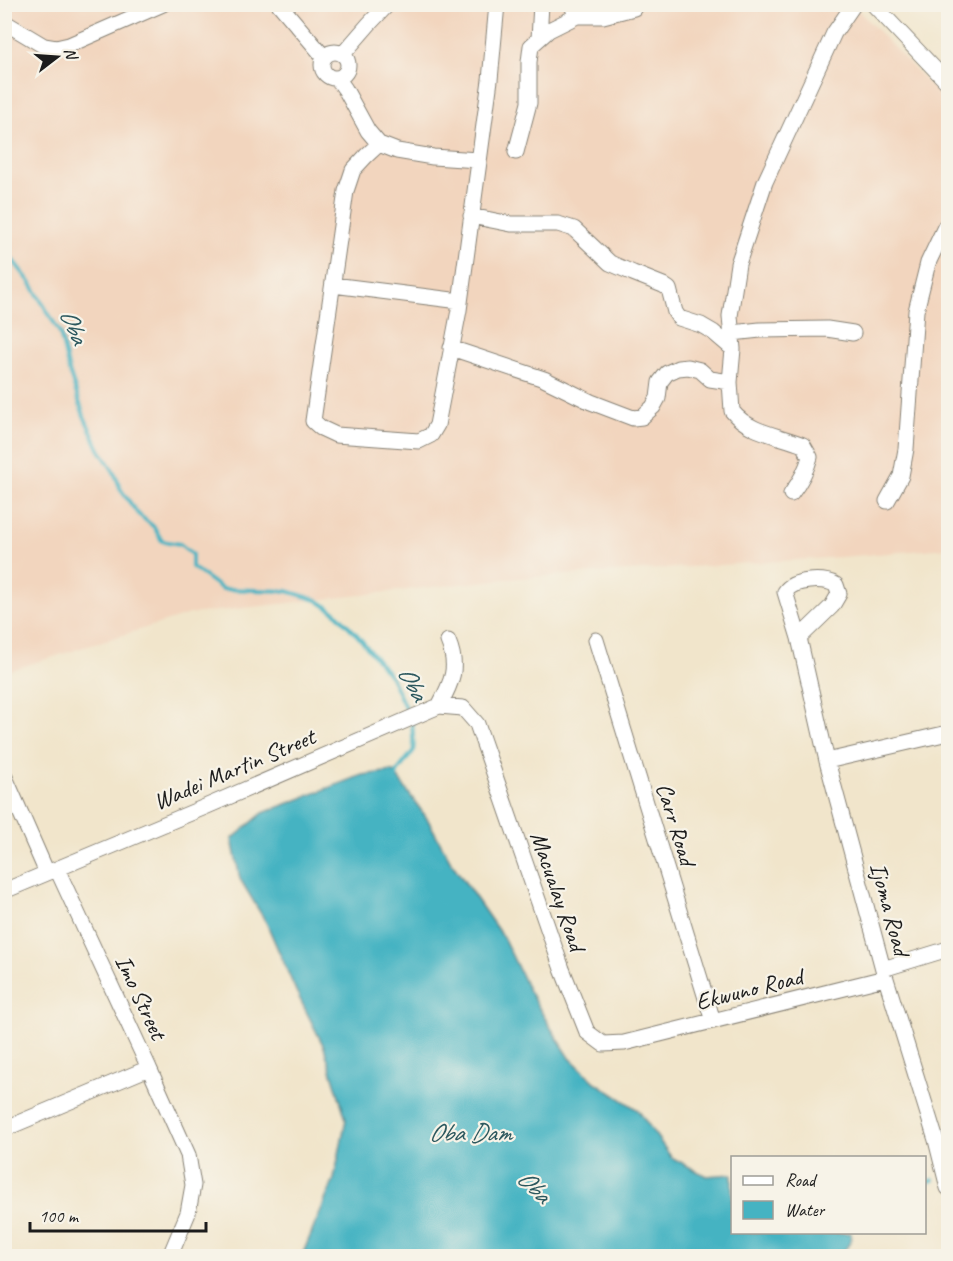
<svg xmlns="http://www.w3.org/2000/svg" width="953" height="1261" font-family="Caveat,sans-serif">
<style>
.built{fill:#f2d5be}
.water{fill:#45b3c2;stroke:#30686f;stroke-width:1.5}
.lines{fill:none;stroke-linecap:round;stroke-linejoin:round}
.stream{stroke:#45b3c2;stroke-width:4}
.minor-casing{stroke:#868074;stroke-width:17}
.minor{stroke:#fff;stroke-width:15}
.labels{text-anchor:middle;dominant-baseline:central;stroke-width:4.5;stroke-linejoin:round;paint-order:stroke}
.street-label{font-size:24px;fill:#1c1c1c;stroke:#f7f3e8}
.water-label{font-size:26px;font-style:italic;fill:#2c585e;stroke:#f7f3e8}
</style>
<rect width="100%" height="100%" fill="#f7f3e8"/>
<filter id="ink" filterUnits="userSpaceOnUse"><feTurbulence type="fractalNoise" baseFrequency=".0167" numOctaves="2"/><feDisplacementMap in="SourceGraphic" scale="12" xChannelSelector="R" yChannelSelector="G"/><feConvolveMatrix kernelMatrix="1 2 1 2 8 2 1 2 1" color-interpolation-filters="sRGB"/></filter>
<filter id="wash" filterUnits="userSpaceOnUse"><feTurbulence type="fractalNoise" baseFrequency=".008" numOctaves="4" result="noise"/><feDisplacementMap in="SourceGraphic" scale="24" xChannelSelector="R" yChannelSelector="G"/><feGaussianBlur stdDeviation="1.35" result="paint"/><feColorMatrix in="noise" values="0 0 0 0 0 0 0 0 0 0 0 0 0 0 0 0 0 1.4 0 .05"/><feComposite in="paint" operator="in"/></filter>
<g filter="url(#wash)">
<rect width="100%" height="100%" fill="#f1e5cb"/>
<path class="built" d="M 5,5 L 853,5 L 948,104 L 948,548 L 841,557 L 505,579 L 190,614 L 5,672 Z"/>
<path class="water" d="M 393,771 L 428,820 L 451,862 L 504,939 L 529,991 L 549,1025 L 570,1058 L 595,1082 L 638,1110 L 671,1157 L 706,1176 L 732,1174 L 732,1232 L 851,1233 L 850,1244 L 838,1256 L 299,1256 L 303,1253 L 334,1179 L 346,1119 L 324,1047 L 296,991 L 266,922 L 240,879 L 232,839 L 263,813 L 362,775 Z"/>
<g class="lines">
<path class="stream" d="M 4,249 L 30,282 L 60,333 L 69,371 L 84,416 L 99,449 L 114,472 L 121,490 L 138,514 L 154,527 L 162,541 L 180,544 L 192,554 L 192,567 L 222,589 L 287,591 L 317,600 L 335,612 L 358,636 L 391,677 L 409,716
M 395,781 L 397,772 L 414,750 L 412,723
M 924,1183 L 933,1180"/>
</g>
</g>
<g filter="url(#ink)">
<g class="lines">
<defs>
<path id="minor" d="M 279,4 L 324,57
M 571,4 L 577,16 L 603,16 L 634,8 L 636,4
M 873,4 L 948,83
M 4,22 L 44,46 L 56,48 L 69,45 L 163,4
M 539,39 L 541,4
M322 65a13 13 0 1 1 26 0a13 13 0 1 1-26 0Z
M 343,54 L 369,24 L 388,4
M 337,78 L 345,89 L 368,131 L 379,144 L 397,151 L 433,157 L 478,160
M 379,144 L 366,156 L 353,170 L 346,191 L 313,421 L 321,428 L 336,435 L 419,441 L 431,435 L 437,425 L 459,310 L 490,80 L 497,4
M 516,152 L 529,103 L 529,62 L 531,46 L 549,30 L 577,16
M 471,216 L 511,224 L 558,224 L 574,229 L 610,263 L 633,273 L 663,285 L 669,289 L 675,312 L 679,318 L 701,325 L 713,332 L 733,349
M 333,285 L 460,301
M 732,333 L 760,330 L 827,329 L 853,333
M 451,348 L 544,379 L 591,402 L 633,418 L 642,417 L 653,407 L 658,398 L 660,382 L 667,373 L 678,368 L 688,367 L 700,370 L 710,379 L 730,382
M 791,494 C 800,482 806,472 810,457 L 803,445 C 779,435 749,433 732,411 L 730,382 L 733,349 L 730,316 L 738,264 L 765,182 L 834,33 L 854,4
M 887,501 L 901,476 L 906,449 L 916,311 L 928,263 L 945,227 L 948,224
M 799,638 L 832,606 L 839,594 L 836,585 C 824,578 793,579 785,592 L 799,638 L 827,761 L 883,969 L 936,1140 L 948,1188
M 596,640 L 713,1021
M 439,706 C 452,682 459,667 448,641
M 827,761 L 948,733
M 4,775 L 47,873
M 4,891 L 205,807 L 439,706 L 463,708 L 477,724 L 562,969 L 587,1032 L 603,1044 L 624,1043 L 885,978
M 883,969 L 948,949
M 149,1068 L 188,1155 L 193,1185 L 188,1213 L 170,1256
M 4,1129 L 149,1068 L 57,869"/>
</defs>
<use href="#minor" class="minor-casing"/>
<use href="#minor" class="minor"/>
</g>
</g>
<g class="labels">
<g class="street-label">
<text transform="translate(234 769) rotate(-23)">Wadei Martin Street</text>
<text transform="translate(676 824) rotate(73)">Carr Road</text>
<text transform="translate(558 891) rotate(71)">Macualay Road</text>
<text transform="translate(890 909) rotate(75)">Ijoma Road</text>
<text transform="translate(749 989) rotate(-14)">Ekwuno Road</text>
<text transform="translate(141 997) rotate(65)">Imo Street</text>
</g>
<g class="water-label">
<text transform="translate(74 326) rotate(67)">Oba</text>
<text transform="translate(413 683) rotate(61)">Oba</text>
<text x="470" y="1132">Oba Dam</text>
<text transform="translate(534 1186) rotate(44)">Oba</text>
</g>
</g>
<rect width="953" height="1261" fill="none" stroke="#f7f3e8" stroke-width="24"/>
<rect x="731" y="1156" width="195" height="78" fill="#f7f3e8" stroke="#9f9d96" stroke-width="1.5"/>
<rect x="743" y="1176" width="30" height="9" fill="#ffffff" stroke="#9f9d96" stroke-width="1.5"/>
<text x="785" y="1186" font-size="18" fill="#1c1c1c">Road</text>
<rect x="743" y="1201" width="30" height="18" fill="#45b3c2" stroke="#9f9d96" stroke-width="1.5"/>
<text x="785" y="1216" font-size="18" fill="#1c1c1c">Water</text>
<g transform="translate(57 57) rotate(73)" stroke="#f7f3e8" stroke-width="4.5" paint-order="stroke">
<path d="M0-4.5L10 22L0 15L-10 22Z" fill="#1c1c1c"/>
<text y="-9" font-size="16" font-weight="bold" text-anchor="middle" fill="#1c1c1c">N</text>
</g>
<path d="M30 1222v9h176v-9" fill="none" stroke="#1c1c1c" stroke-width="3"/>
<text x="39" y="1222" font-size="18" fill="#1c1c1c" stroke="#f7f3e8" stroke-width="4.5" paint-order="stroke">100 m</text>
</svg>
